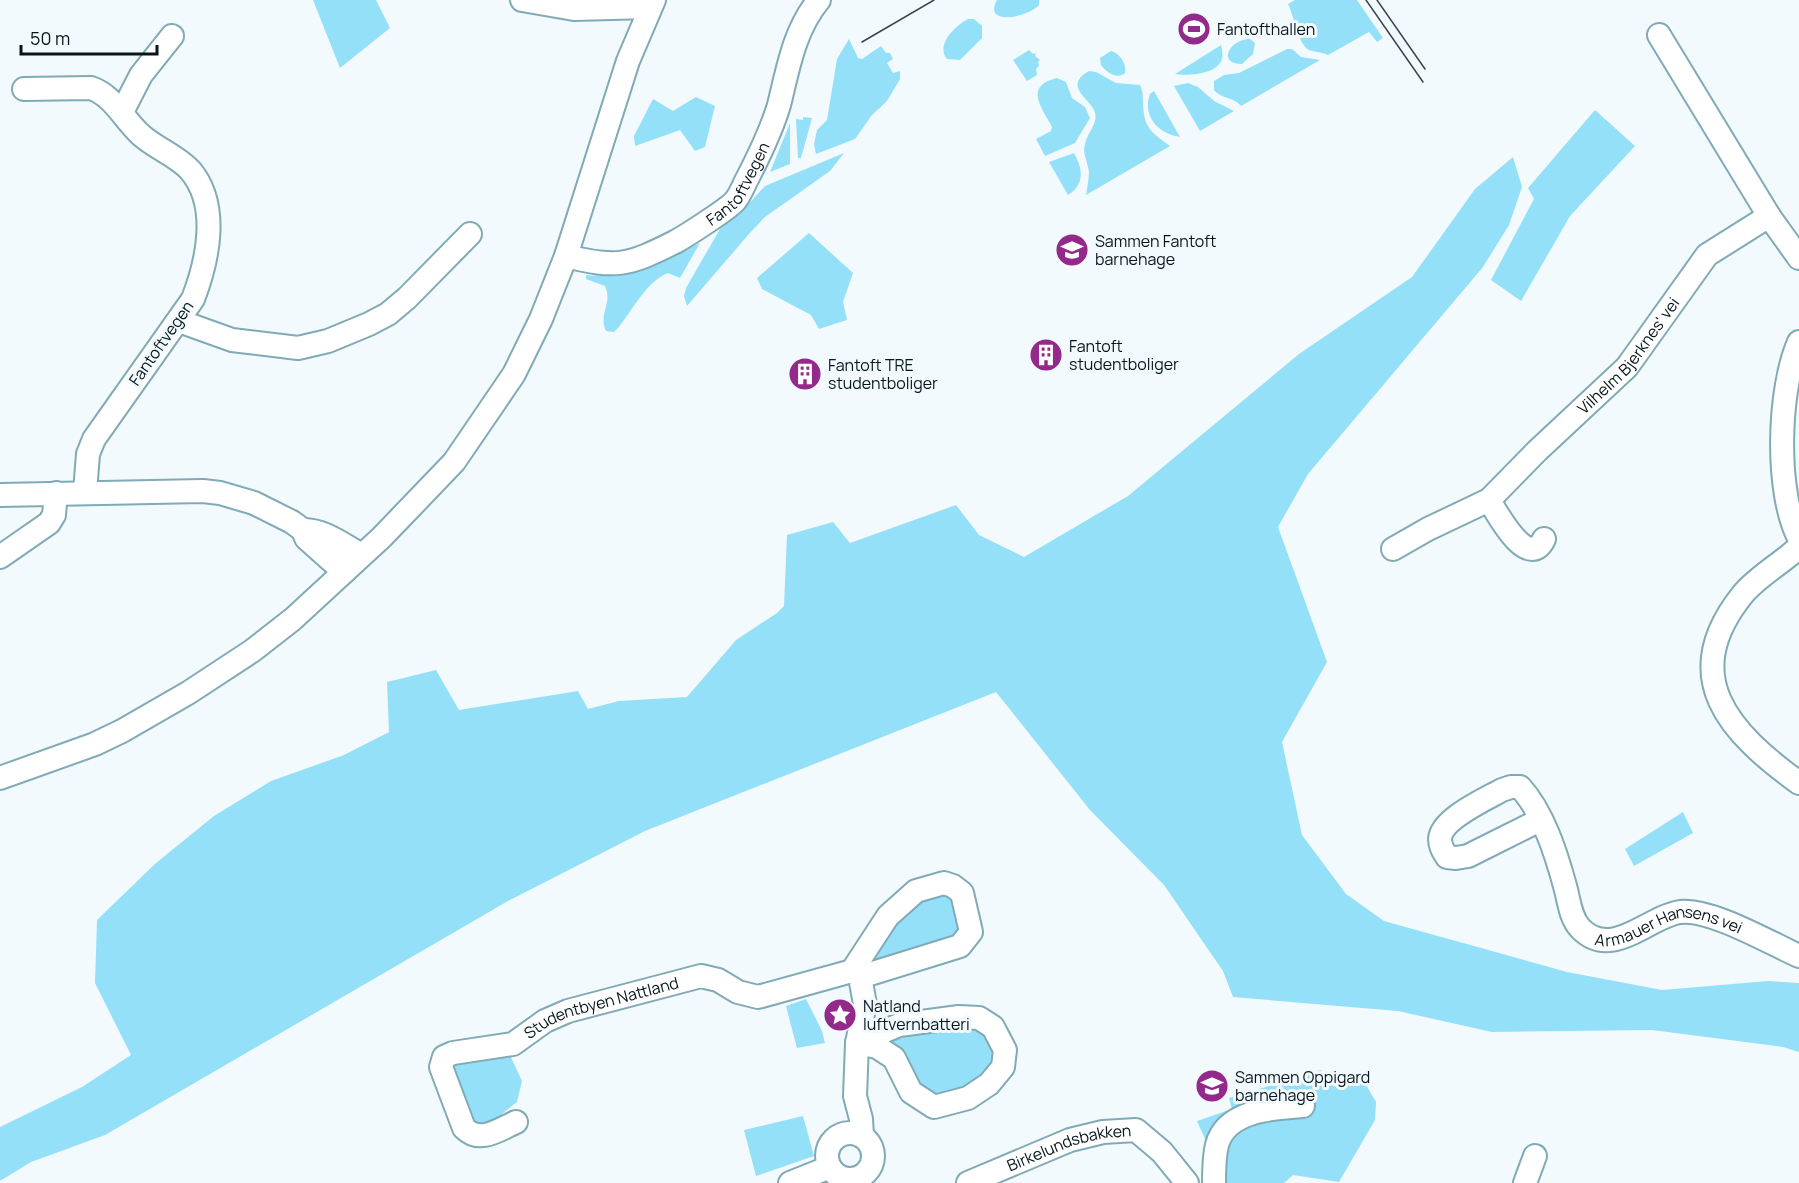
<svg xmlns="http://www.w3.org/2000/svg" width="1799" height="1183" font-family="Manrope,sans-serif">
<style>
.green{fill:#94e0f9}
.lines{fill:none;stroke-linecap:round;stroke-linejoin:round}
.minor-casing{stroke:#81aab7;stroke-width:26}
.minor{stroke:#fff;stroke-width:22}
.tram{stroke:#38464b;stroke-width:1.5}
.labels{text-anchor:middle;dominant-baseline:central;stroke-width:6;stroke-linejoin:round;paint-order:stroke}
.poi-label{font-size:16px;fill:#06161b;stroke:#f2fafd;text-anchor:start}
.street-label{font-size:16px;fill:#06161b;stroke:#f2fafd}
</style>
<rect width="100%" height="100%" fill="#f2fafd"/>
<path class="green" d="M 313,0 L 376,0 L 390,28 L 340,68 Z
M 997,0 L 1039,0 L 1039,5 C 1029,17 982,27 997,0 Z
M 1295,0 L 1357,0 L 1383,38 L 1377,42 L 1369,32 L 1328,55 C 1322,52 1315,52 1309,50 C 1298,45 1294,15 1288,4 Z
M 968,19 L 974,19 L 982,26 L 982,38 L 960,60 L 947,59 C 935,45 956,25 968,19 Z
M 849,39 L 858,58 L 862,59 L 881,46 L 886,53 L 890,53 L 893,59 L 887,63 L 893,73 L 900,71 L 900,79 L 887,101 L 872,115 L 855,139 L 816,154 L 814,144 L 817,130 L 827,120 L 837,59 Z
M 1250,39 L 1255,43 L 1253,54 L 1242,64 C 1216,64 1230,39 1250,39 Z
M 1221,45 C 1222,49 1223,55 1222,59 C 1217,75 1187,76 1175,74 Z
M 1287,49 L 1292,49 L 1301,57 L 1320,60 L 1241,106 C 1234,97 1221,99 1214,90 L 1214,81 L 1224,75 L 1239,73 Z
M 1029,50 L 1033,54 L 1036,53 L 1035,56 L 1040,60 L 1038,62 L 1039,66 L 1036,69 L 1037,75 L 1027,81 L 1013,60 Z
M 1111,51 C 1120,53 1127,65 1125,73 C 1117,80 1106,72 1101,65 L 1100,58 Z
M 1089,71 L 1096,72 L 1116,83 L 1140,85 C 1143,91 1143,97 1143,104 C 1144,128 1151,132 1170,146 L 1086,195 C 1087,188 1089,179 1089,172 C 1088,162 1082,154 1085,144 C 1087,133 1098,124 1095,113 C 1093,100 1061,87 1089,71 Z
M 1057,78 L 1066,82 L 1072,98 L 1085,107 L 1090,118 L 1075,143 L 1045,156 L 1036,139 L 1051,131 L 1052,127 C 1042,108 1023,86 1057,78 Z
M 1188,83 L 1198,87 L 1214,101 L 1234,111 L 1200,131 L 1174,86 Z
M 1154,91 L 1180,137 C 1158,134 1142,116 1150,94 Z
M 696,97 L 715,106 L 705,147 L 695,151 L 680,130 L 635,146 L 634,136 L 653,99 L 673,111 Z
M 1595,110 L 1635,146 L 1570,216 L 1521,301 L 1491,280 L 1534,199 L 1528,188 Z
M 803,117 L 812,118 L 801,158 L 798,158 L 796,119 L 803,120 Z
M 790,123 L 790,164 L 770,172 Z
M 844,153 L 830,171 L 765,217 L 749,234 L 687,306 L 684,296 L 686,288 L 720,229 L 743,210 L 765,186 Z
M 1074,153 C 1083,169 1085,184 1068,195 L 1049,162 Z
M 1513,157 L 1522,187 L 1509,225 L 1483,267 L 1308,474 L 1278,527 L 1327,662 L 1282,742 L 1302,835 L 1346,894 L 1384,921 L 1567,972 L 1662,990 L 1768,981 L 1799,983 L 1799,1052 L 1783,1047 L 1652,1030 L 1492,1032 L 1398,1011 L 1233,997 L 1223,971 L 1164,885 L 1090,810 L 996,692 L 645,831 L 508,901 L 105,1135 L 31,1162 L 0,1181 L 0,1127 L 82,1087 L 131,1055 L 95,983 L 97,920 L 156,863 L 214,816 L 271,781 L 344,755 L 389,732 L 387,682 L 436,670 L 459,710 L 578,691 L 588,709 L 619,701 L 687,697 L 736,640 L 777,613 L 784,606 L 787,535 L 833,522 L 850,543 L 956,505 L 979,535 L 1024,557 L 1128,496 L 1299,354 L 1412,277 L 1475,189 Z
M 809,233 L 853,273 L 843,302 L 847,320 L 819,329 L 811,315 L 762,289 L 757,278 Z
M 700,243 L 680,278 L 668,273 C 647,281 633,309 619,327 L 614,332 L 606,331 C 598,314 613,304 605,286 L 586,279 L 586,275 C 628,279 663,260 700,243 Z
M 1683,812 L 1693,833 L 1634,866 L 1625,849 Z
M 947,888 L 958,897 L 965,929 L 953,941 L 895,960 L 864,963 L 899,914 L 925,893 Z
M 806,999 L 822,1031 L 825,1043 L 797,1048 L 786,1006 Z
M 939,1023 L 990,1031 C 1012,1076 971,1087 937,1101 L 874,1040 Z
M 509,1053 L 522,1081 L 517,1102 L 489,1124 L 473,1122 L 448,1081 L 459,1057 Z
M 1321,1070 L 1325,1083 L 1358,1071 L 1376,1102 L 1375,1120 L 1339,1182 L 1293,1175 L 1284,1183 L 1220,1183 L 1209,1148 L 1197,1121 L 1232,1109 L 1229,1098 Z
M 803,1116 L 814,1156 L 756,1176 L 744,1130 Z"/>
<g class="lines">
<defs>
<g id="minor">
<path d="M 522,0 L 574,9 L 650,7"/>
<path d="M 1659,35 L 1769,216 L 1799,258"/>
<path d="M 24,89 L 91,88 C 114,96 124,120 141,135 C 155,148 176,155 190,170 C 220,205 208,260 193,299 L 94,439 L 88,454 L 85,492"/>
<path d="M 122,112 L 141,75 L 172,36"/>
<path id="s1" d="M 566,256 C 617,269 629,265 675,242 C 686,236 728,209 735,201 C 740,195 743,187 746,181 C 759,156 771,132 779,105 C 788,69 794,30 819,0"/>
<path d="M 179,321 L 232,340 L 298,348 L 328,341 L 369,324 L 388,314 L 407,298 L 470,234"/>
<path d="M 1799,342 C 1778,389 1775,492 1799,538"/>
<path d="M 0,495 L 203,491 L 220,493 L 254,503 L 292,522 L 303,530 L 306,538 L 344,572"/>
<path d="M 1489,500 C 1497,513 1528,572 1544,539"/>
<path d="M 303,530 C 323,529 345,546 362,555"/>
<path d="M 1799,547 C 1782,563 1757,577 1743,594 C 1676,677 1730,733 1799,783"/>
<path id="s2" d="M 1393,549 L 1428,529 L 1489,500 L 1537,451 L 1627,367 L 1707,255 L 1769,216"/>
<path d="M 0,557 L 49,523 L 54,515 L 56,493"/>
<path d="M 0,778 L 95,744 L 122,731 L 188,693 L 252,651 L 293,619 L 382,537 L 454,462 L 514,374 L 541,319 L 566,256 L 628,61 L 654,0"/>
<path id="s3" d="M 1540,820 L 1468,856 L 1456,858 L 1447,857 C 1443,851 1440,846 1440,839 C 1441,819 1486,799 1502,790 L 1511,787 L 1520,787 C 1543,812 1556,853 1565,886 C 1569,900 1570,917 1580,928 C 1611,961 1648,917 1680,912 C 1710,908 1770,943 1799,956"/>
<path d="M 852,971 L 888,916 L 916,891 L 944,883 L 953,886 L 962,893 L 971,932 L 960,946 L 860,977"/>
<path d="M 959,1017 L 979,1018 L 993,1027 L 1005,1050 L 1003,1067 L 989,1084 L 968,1098 L 934,1107 L 911,1092 L 894,1058 L 877,1047 L 857,1043 L 899,1025 Z"/>
<path id="s4" d="M 516,1122 C 498,1130 480,1144 464,1128 L 441,1067 L 444,1057 L 453,1053 L 513,1044 L 545,1021 L 568,1011 L 701,976 L 718,980 L 738,992 L 758,997 L 852,971 L 860,977 L 865,1004 L 857,1043 L 855,1096 L 861,1119 L 862,1136"/>
<circle cx="850" cy="1156" r="23"/>
<path d="M 790,1183 L 830,1167"/>
<path id="s5" d="M 968,1183 L 1070,1140 L 1103,1132 L 1136,1130 L 1162,1152 L 1187,1183"/>
<path d="M 1214,1183 C 1214,1171 1214,1157 1217,1145 C 1226,1110 1274,1108 1303,1106"/>
<path d="M 1525,1183 L 1535,1156"/>
</g>
</defs>
<use href="#minor" class="minor-casing"/>
<use href="#minor" class="minor"/>
<path class="tram" d="M 1366,0 L 1423,82
M 1377,0 L 1425,69
M 862,42 L 934,0"/>
</g>
<defs>
<symbol id="stadium-disc" viewBox="-11 -11 22 22"><circle r="9.5" fill="#94298c" stroke="#f2fafd"/><path d="M0-5a6.5 5 0 1 0 0 10a6.5 5 0 1 0 0-10ZM-3.5-1.8h7v3.6h-7Z" fill="#fff"/></symbol>
<symbol id="school-disc" viewBox="-11 -11 22 22"><circle r="9.5" fill="#94298c" stroke="#f2fafd"/><path d="M0-5L7-2L0 1L-7-2ZM-4 1L0 2.5L4 1V4Q0 6-4 4Z" fill="#fff"/></symbol>
<symbol id="building-disc" viewBox="-11 -11 22 22"><circle r="9.5" fill="#94298c" stroke="#f2fafd"/><path d="M-4-6H4V6H1V3H-1V6H-4ZM-2.5-4.3h1.7v1.8h-1.7ZM.8-4.3h1.7v1.8H.8ZM-2.5-1h1.7V.8h-1.7ZM.8-1h1.7V.8H.8Z" fill="#fff"/></symbol>
<symbol id="sight-disc" viewBox="-11 -11 22 22"><circle r="9.5" fill="#94298c" stroke="#f2fafd"/><path d="M0-6L1.8-2.2L6-1.7L2.9 1.2L3.7 5.4L0 3.3L-3.7 5.4L-2.9 1.2L-6-1.7L-1.8-2.2Z" fill="#fff"/></symbol>
</defs>
<g fill-rule="evenodd">
<use href="#stadium-disc" x="1175" y="10" width="38" height="38"/>
<use href="#school-disc" x="1053" y="231" width="38" height="38"/>
<use href="#building-disc" x="1027" y="336" width="38" height="38"/>
<use href="#building-disc" x="786" y="355" width="38" height="38"/>
<use href="#sight-disc" x="821" y="996" width="38" height="38"/>
<use href="#school-disc" x="1193" y="1067" width="38" height="38"/>
</g>
<g class="labels">
<g class="poi-label">
<text x="1217" y="29">Fantofthallen</text>
<text x="1095" y="241">Sammen Fantoft<tspan x="1095" dy="18">barnehage</tspan></text>
<text x="1069" y="346">Fantoft<tspan x="1069" dy="18">studentboliger</tspan></text>
<text x="828" y="365">Fantoft TRE<tspan x="828" dy="18">studentboliger</tspan></text>
<text x="863" y="1006">Natland<tspan x="863" dy="18">luftvernbatteri</tspan></text>
<text x="1235" y="1077">Sammen Oppigard<tspan x="1235" dy="18">barnehage</tspan></text>
</g>
<g class="street-label">
<text stroke="none"><textPath href="#s1" startOffset="202">Fantoftvegen</textPath></text>
<text transform="translate(161 343) rotate(-55)">Fantoftvegen</text>
<text stroke="none"><textPath href="#s2" startOffset="309">Vilhelm Bjerknes' vei</textPath></text>
<text stroke="none"><textPath href="#s3" startOffset="472">Armauer Hansens vei</textPath></text>
<text stroke="none"><textPath href="#s4" startOffset="300">Studentbyen Nattland</textPath></text>
<text stroke="none"><textPath href="#s5" startOffset="108">Birkelundsbakken</textPath></text>
</g>
</g>
<path d="M21 45v9h136v-9" fill="none" stroke="#06161b" stroke-width="3"/>
<text x="30" y="45" font-size="18" fill="#06161b" stroke="#f2fafd" stroke-width="4.5" paint-order="stroke">50 m</text>
</svg>
